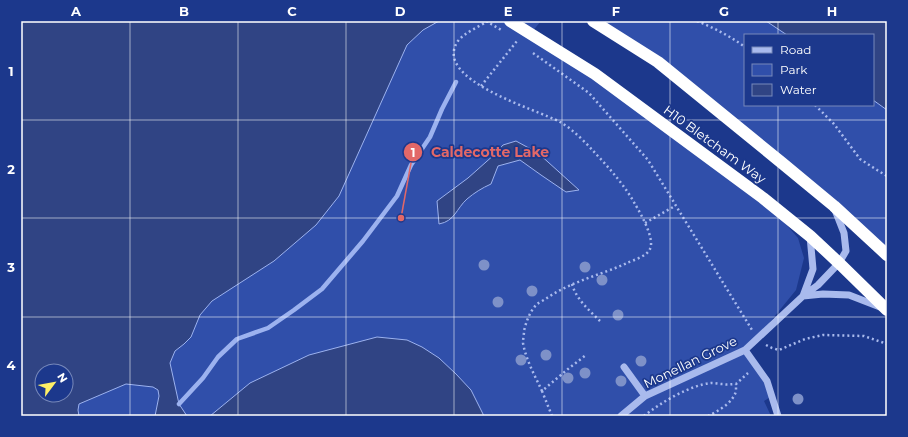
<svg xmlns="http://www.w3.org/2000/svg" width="908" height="437" font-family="Montserrat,sans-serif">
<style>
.green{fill:#304faa;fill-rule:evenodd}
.water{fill:#304484;stroke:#9cb2ef;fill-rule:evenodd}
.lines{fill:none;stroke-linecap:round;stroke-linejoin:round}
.stream{stroke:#9cb2ef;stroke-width:4.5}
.path{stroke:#a9baed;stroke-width:2.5;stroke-dasharray:2 3;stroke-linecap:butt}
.minor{stroke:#a9baed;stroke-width:7}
.highway{stroke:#fff;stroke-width:12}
.path-bridge{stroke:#a9baed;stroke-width:2.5;stroke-dasharray:2 3;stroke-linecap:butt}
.tree{fill:#7e91c8}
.grid{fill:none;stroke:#fff;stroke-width:1;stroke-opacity:0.55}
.labels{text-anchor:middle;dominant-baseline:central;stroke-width:3.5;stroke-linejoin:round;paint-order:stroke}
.street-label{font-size:13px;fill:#fff;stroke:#1c388c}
.leader{fill:none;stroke:#e26868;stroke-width:1.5}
.callout-dot{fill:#e26868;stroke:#1c388c;stroke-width:1.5}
.mark-label{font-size:12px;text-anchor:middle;font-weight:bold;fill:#fff}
.callout-label{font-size:14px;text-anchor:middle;font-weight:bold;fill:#e26868;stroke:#1c388c;stroke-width:3.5;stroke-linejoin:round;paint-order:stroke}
.neatline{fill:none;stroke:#fff;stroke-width:1.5}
.grid-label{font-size:13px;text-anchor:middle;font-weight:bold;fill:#fff}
</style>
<rect width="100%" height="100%" fill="#1c388c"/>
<path class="green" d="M 21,21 L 541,21 L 531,33 L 763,198 L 798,238 L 804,258 L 796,290 L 757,338 L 745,350 L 772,396 L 764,401 L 771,416 L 21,416 ZM 42,371 L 66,371 L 66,395 L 42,395 Z
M 593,21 L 887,21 L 887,255 L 782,163 ZM 745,35 L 873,35 L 873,105 L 745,105 Z"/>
<path class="water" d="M 21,21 L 439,21 L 423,30 L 407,45 L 339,196 L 316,225 L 274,261 L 212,301 L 200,315 L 191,337 L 184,344 L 175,351 L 170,363 L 179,404 L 187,416 L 155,416 L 159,396 L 158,390 L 153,387 L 126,384 L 79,404 L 78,410 L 79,416 L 21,416 ZM 42,371 L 66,371 L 66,395 L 42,395 Z
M 766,21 L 887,21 L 887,110 L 873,100 L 873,35 L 787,35 Z
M 516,141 L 538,153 L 579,190 L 566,192 L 541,175 L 520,160 L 498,166 L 491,184 C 482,188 474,193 467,199 C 456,209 455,221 439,224 L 437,201 L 468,178 L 495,154 L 503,145 Z
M 377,337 L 407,340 L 422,347 L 439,358 L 456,374 L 471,390 L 484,416 L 210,416 L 250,383 L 309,355 Z"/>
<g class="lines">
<path class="stream" d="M 179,404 L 203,378 L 218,357 L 237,339 L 268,328 L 294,310 L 322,289 L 363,241 L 397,196 L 411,165 L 430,137 L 442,109 L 456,82"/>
<path class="path" d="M 488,21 C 480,26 464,33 458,41 C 431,80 539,110 560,122 C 574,130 586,143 596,154 C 611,170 625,186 635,204 C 641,214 655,239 650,249 C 647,256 634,260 627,263 C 601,275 572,281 547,298 C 544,300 540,302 537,304 C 530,311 526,322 524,331 C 524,335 523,339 523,343 C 526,360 535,376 542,391
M 697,21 C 714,28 730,36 745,47
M 533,53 L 589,93 L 648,160 L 752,330
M 481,86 L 517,41
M 815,105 L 834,124 L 860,159 L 877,170 L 887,176
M 645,223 L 675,206
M 572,284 C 576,299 589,310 600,321
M 766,345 L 772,348 L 779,350 L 805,339 L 823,335 L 864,336 L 887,344
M 552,416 L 542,391 L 568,369 L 586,355
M 644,416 C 660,403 690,385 711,383 C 715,383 719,384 723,384 C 727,385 731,384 736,384 L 748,373
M 708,416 C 718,411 733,403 736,391 C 736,390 736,386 736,384"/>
<path class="minor" d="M 803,296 L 823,294 L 849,295 L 880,307
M 803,296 L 813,269 L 810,236
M 745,350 L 767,381 L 778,416
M 624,367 L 645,396
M 621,416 L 645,396 L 745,350 L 803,296 L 818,285 L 839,263 L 846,251 L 844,233 L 835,210"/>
<path class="highway" d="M 510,21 L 595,74 L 763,198 L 810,236 L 839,263 L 887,310
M 593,21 L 658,62 L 782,163 L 834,206 L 887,255"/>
<path class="path-bridge" d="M 486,21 L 503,31"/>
</g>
<g class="tree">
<circle cx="484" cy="265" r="5.5"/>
<circle cx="585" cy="267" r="5.5"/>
<circle cx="602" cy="280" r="5.5"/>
<circle cx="532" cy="291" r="5.5"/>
<circle cx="498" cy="302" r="5.5"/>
<circle cx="618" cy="315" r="5.5"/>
<circle cx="546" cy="355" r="5.5"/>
<circle cx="521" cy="360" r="5.5"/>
<circle cx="641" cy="361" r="5.5"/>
<circle cx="585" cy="373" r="5.5"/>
<circle cx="568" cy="378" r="5.5"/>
<circle cx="621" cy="381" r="5.5"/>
<circle cx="798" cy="399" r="5.5"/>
</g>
<path class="grid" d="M 130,21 L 130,416M 238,21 L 238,416M 346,21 L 346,416M 454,21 L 454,416M 562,21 L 562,416M 670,21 L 670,416M 778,21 L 778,35M 778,105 L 778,416M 21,120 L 887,120M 21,218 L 887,218M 21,317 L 887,317"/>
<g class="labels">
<g class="street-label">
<text transform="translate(715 144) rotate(36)">H10 Bletcham Way</text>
<text transform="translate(690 362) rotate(-26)">Monellan Grove</text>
</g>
</g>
<path class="leader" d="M401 218L413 152"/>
<g class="callout-dot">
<circle cx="401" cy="218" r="4"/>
<circle cx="413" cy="152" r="10"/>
</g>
<g class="mark-label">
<text x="413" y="157">1</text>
</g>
<g class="callout-label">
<text x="490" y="157">Caldecotte Lake</text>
</g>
<rect width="908" height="437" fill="none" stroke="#1c388c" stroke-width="44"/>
<rect x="744" y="34" width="130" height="72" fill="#1c388c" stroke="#7788ba"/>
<rect x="752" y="47" width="20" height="6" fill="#a9baed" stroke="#7788ba"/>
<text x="780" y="54" font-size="12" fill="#ffffff">Road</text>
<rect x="752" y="64" width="20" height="12" fill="#304faa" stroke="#7788ba"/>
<text x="780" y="74" font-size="12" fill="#ffffff">Park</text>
<rect x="752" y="84" width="20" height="12" fill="#304484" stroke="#7788ba"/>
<text x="780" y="94" font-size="12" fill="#ffffff">Water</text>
<g transform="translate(54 383) rotate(58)"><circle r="19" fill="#1c388c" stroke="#7788ba"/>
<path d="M0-3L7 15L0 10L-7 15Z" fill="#fdef67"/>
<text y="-6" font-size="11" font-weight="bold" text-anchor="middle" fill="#ffffff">N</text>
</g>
<rect x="22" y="22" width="864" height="393" class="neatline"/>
<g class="grid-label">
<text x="76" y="16">A</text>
<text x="184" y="16">B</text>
<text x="292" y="16">C</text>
<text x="400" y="16">D</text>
<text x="508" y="16">E</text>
<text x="616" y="16">F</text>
<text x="724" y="16">G</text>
<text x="832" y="16">H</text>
<text x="11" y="76">1</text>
<text x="11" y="174">2</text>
<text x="11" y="272">3</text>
<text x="11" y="370">4</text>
</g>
</svg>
